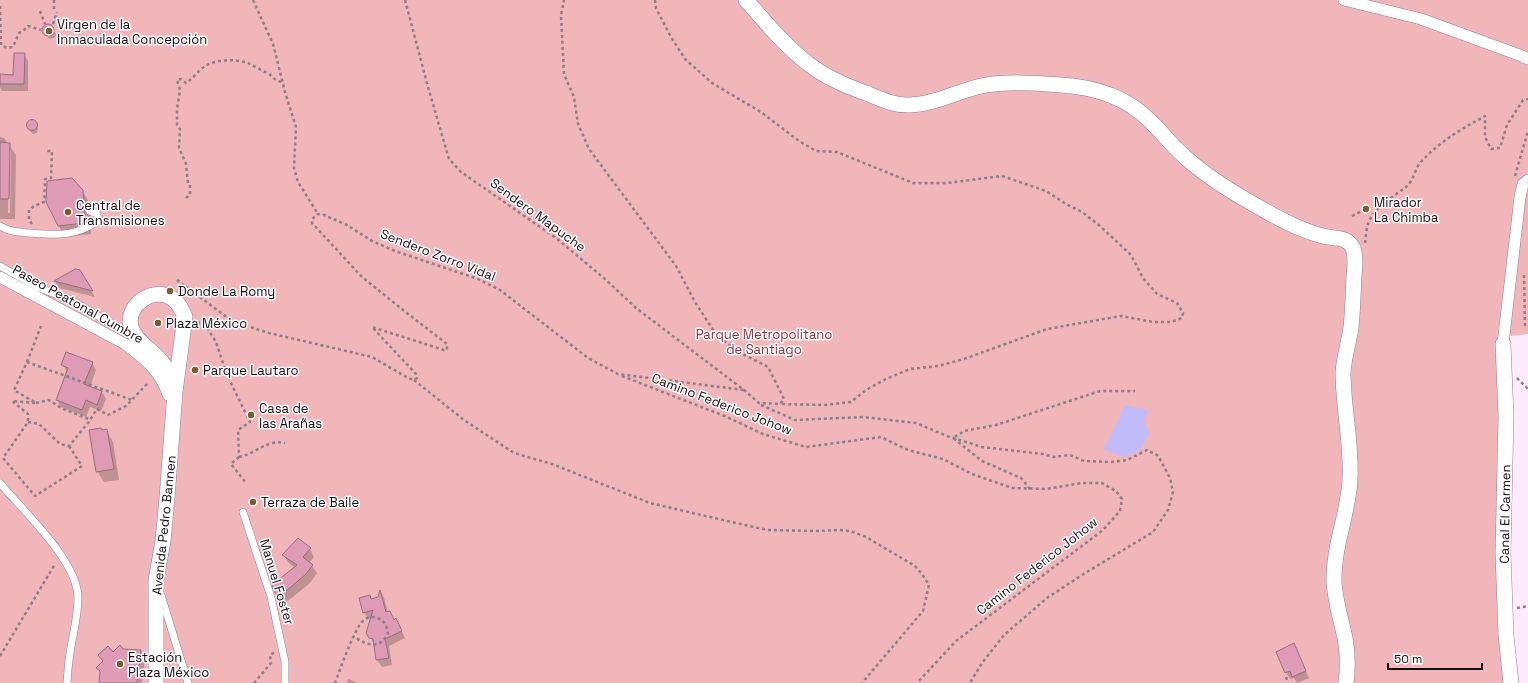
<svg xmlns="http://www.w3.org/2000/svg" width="1528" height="683" font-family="'Space Grotesk',sans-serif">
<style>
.green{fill:#f0b6b9}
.water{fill:#c1bbfa}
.shadow{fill:#0003;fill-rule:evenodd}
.building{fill:#df9ab6;stroke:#92707d}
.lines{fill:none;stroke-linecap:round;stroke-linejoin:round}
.service-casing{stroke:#967b91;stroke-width:8}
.pedestrian-casing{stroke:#967b91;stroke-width:12}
.minor-casing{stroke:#967b91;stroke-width:16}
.path{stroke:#8c7e89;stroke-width:2.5;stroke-dasharray:3 3;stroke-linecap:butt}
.service{stroke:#fff;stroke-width:7}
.pedestrian{stroke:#fff;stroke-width:11}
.minor{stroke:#fff;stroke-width:15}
.poi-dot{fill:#775d2f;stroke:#fefefe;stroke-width:1.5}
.labels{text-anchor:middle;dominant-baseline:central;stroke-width:3;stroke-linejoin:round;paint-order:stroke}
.poi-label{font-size:13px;fill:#140a12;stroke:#fefefe;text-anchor:start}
.street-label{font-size:13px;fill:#140a12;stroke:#fefefe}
.park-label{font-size:13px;fill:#8a323e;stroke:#fefefe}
</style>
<rect width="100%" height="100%" fill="#fdebfa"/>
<path class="green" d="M 0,0 L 1528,0 L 1528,334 L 1510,336 L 1508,533 L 1512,587 L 1511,652 L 1515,683 L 0,683 Z"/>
<path class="water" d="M 1125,405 L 1148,410 L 1144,421 L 1149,434 L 1140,450 L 1125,457 L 1104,450 Z"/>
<path class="shadow" d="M 49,25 L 52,27 L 56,34 L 55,37 L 50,39 L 47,36 L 44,30 L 46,26 Z
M 24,54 L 28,61 L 28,91 L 2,91 L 0,87 L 0,75 L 14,76 Z
M 29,121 L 34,121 L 36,123 L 38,129 L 37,133 L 33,134 L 31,132 L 27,125 Z
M 0,137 L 4,138 L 16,155 L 15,219 L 0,219 ZM 9,149 L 11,151 L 10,213 L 8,213 Z
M 82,190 L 89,202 L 91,234 L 65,237 L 59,226 Z
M 75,270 L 79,271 L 95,297 L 59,288 L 55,281 Z
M 92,363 L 96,370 L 90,388 L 102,392 L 106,399 L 101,411 L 90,407 L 86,417 L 61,407 L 57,400 L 67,372 L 63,365 Z
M 102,431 L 107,431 L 113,442 L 119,480 L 104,482 L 97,471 Z
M 310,549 L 314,557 L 309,563 L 312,566 L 317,573 L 310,583 L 284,604 L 275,591 L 295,568 L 288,562 L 284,555 Z
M 381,592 L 384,598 L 388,612 L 400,627 L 405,638 L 389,646 L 392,665 L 382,667 L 377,660 L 375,645 L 367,632 L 371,618 L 368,619 L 364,612 L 370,596 L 372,600 L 379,598 Z
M 1294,645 L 1309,678 L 1297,683 L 1294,678 L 1290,679 L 1286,672 Z
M 123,650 L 141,651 L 145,658 L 142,683 L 100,683 L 101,673 L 98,668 L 103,662 L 99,655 Z
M 348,679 L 358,683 L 359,683 L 347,683 Z"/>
<path class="building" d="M42 30a6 6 0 1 1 12 0a6 6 0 1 1-12 0Z
M 14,53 L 25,53 L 24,84 L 0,84 L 0,74 L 13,75 Z
M26.5 125a5.5 5.5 0 1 1 11 0a5.5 5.5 0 1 1-11 0Z
M 0,142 L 10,143 L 9,199 L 0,199 Z
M 72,178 L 83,190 L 85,223 L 58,226 L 46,202 L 47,181 Z
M 75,269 L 80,270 L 93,291 L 54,281 Z
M 66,352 L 93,362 L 84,384 L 102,391 L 97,405 L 86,400 L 82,410 L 56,400 L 68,368 L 61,365 Z
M 101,428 L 102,430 L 107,429 L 114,469 L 96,472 L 89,430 Z
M 298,538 L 311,548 L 303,557 L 313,565 L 305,575 L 279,597 L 274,591 L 272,585 L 297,565 L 282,555 Z
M 380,590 L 386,612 L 390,611 L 394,620 L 396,618 L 402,631 L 385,639 L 389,658 L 376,660 L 373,639 L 369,638 L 366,633 L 373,610 L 363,613 L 359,598 L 370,595 L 371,599 L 378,597 Z
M 1294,643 L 1306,671 L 1292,677 L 1290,671 L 1285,673 L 1276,652 Z
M 120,645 L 123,649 L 141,650 L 137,683 L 99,683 L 100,671 L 96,668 L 103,661 L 98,655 L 108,646 L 113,652 Z"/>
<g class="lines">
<defs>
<path id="service" d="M 0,226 C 10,232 19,232 30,233 C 56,235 75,237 98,221 L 97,214 L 90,211
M 0,266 L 37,287 L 71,300 L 132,336
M 0,483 C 23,511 78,561 78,598 C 78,609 76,620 74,631 C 70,649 68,665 67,683
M 243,512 L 271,597 L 285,662 L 285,683
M 161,595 L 188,683"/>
<path id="pedestrian" d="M 1344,0 L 1421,19 L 1522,56 L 1528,59
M 0,277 L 125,344 C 144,358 161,372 168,395
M 1503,344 L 1520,197 L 1523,184 L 1528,180"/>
<path id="minor" d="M 746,0 C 766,23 786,47 810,65 C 827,78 846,86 866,93 C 880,99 895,106 910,105 C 935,104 958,91 981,86 C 1008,81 1035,83 1061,85 C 1094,87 1125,96 1149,120 C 1162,132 1172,146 1185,157 C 1206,176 1230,191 1255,205 C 1276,217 1299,230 1323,236 C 1334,239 1347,236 1353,248 C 1356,256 1355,267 1354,276 C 1353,293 1353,310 1351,327 C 1349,342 1344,357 1343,372 C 1343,408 1352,443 1350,480 C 1348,515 1333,547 1334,582 C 1335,601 1341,619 1345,638 C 1348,653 1348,667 1346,683
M 1503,344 L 1506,416 L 1503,553 L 1506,635 L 1511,683
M 156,683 L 156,580 L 163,541 L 167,498 L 175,392 L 185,317 C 182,310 179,303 173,299 C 154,285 125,305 131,327 C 136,342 152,350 161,361 C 168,369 171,382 175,392"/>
</defs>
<use href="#service" class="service-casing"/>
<use href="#pedestrian" class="pedestrian-casing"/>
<use href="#minor" class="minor-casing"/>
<path class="path" d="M 54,0 L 54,10
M 253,0 L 273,44 L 285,92 L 296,127 L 294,168 L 298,182 L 318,214
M 405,0 L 428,87 L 449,159 L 461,172 L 556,238 L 605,279 L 636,308 L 744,390 L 759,403 L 780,404 L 784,399 L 768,367 L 741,353 L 717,336 L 695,302 L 676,266 L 589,149 L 578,124 L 574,97 L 564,74 L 561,15 L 564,0
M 655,0 L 656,8 L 671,37 L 685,59 L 712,83 L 761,112 L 799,141 L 816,151 L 837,152 L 913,183 L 947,183 L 1002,176 L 1046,191 L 1066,204 L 1082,212 L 1100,226 L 1131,255 L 1143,278 L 1157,294 L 1177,303 L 1183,313 L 1182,318 L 1171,322 L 1153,322 L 1121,316 L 1047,329 L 964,359 L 938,366 L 910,369 L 886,379 L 866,390 L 851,402 L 824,405 L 780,404
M 0,6 L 1,45 C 6,48 8,48 13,47 L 19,33 L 24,30 L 28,26 L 41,30
M 40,11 L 45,24
M 53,24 L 57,12
M 1515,176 L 1528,131
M 186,198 L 190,195 L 190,185 L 188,183 L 186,164 L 179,148 L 180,129 L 177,125 L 177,109 L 180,90 L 177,80 L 181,79 L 186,83 C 194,78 199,69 207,65 C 218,59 236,59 248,63 C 254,66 261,70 267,73 C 274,76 273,81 283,82
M 1352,216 L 1366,209
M 32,224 L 29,220 L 29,210 L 34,206 L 44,202 L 45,179 L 51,178 L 52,151 L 47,151
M 1365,243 C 1366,237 1366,230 1368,224 C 1373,208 1395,196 1407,186 C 1413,181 1415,169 1420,163 C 1440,141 1460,130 1485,116 L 1485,137 L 1491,149 L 1500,148 L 1507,125 L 1523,100 L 1528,99
M 1524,275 L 1525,325 L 1528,326
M 177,280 L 185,286
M 181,290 L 185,286 L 232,321 L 269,333 L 372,357 L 408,378 L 414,380 L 417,378 L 416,374 L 372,327 L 444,350 L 447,350 L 447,344 L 403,310 L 362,277 L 312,223 L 312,219 L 318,214 L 324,215 L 347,225 L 372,241 L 395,251 L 478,279 L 500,290 L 588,358 L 618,374 L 744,390
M 197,322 L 206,326 L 216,342 L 227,375 L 250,422 L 238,430 L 239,457
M 27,362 L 41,326
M 622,376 L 727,417 L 763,434 L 806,447 L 881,437 L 908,450 L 943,459 L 972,474 L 1012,488 L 1046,489 L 1082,483 L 1102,483 L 1116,491 L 1122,499 L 1120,511 L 1103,530 L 956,641 L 917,683
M 1517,378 L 1528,389
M 414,380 L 464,420 L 514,453 L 552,464 L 650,503 L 749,526 L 768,530 L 818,531 L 839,530 L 850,531 L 866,537 L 915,566 L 922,574 L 929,585 L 923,611 L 862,683
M 36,403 L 49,400 L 61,408 L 91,420
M 761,405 L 795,420 L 863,417 L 916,423 L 947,436 L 982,447 L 1043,454 L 1054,457 L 1070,455 L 1084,461 L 1111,462 L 1127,460 L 1147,450 L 1157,455 L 1161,461 L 1170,478 L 1173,492 L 1168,510 L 1153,532 L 1082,575 L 1047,598 L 1004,635 L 982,663 L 970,683
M 28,422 L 39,424 L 60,444 L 69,446 L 88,423 L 97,409 L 108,415 L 126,406 L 149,382
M 69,446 L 82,466 L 35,496 L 3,458 L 28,422 L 28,414 L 12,401 L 36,403 L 14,390 L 27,362 L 132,400
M 239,457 C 255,454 267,439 285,443
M 239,457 L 231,464 L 246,483
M 1030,489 L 1021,478 L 982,461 L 953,438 L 964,431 L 996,425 L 1100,391 L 1135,391
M 1517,608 L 1528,606
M 0,656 L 55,564
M 1286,677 L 1288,683
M 254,683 L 271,663 L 270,655 L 275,652
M 335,683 C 339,672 355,627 363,621 C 367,617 372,616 377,618 C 385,620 387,627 388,634 C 378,650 368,645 354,637"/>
<use href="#service" class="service"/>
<use href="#pedestrian" class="pedestrian"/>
<use href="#minor" class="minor"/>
</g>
<g class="poi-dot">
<circle cx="49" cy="31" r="4"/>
<circle cx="1366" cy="209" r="4"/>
<circle cx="68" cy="212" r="4"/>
<circle cx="170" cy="291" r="4"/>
<circle cx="158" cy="323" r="4"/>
<circle cx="195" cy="370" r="4"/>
<circle cx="251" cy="415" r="4"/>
<circle cx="253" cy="502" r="4"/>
<circle cx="120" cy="664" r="4"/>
</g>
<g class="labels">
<g class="poi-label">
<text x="57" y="24">Virgen de la<tspan x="57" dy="15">Inmaculada Concepción</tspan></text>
<text x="1374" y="202">Mirador<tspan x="1374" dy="15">La Chimba</tspan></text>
<text x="76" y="205">Central de<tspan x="76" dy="15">Transmisiones</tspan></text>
<text x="178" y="291">Donde La Romy</text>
<text x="166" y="323">Plaza México</text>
<text x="203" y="370">Parque Lautaro</text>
<text x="259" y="408">Casa de<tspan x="259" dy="15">las Arañas</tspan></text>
<text x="261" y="502">Terraza de Baile</text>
<text x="128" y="657">Estación<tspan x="128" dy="15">Plaza México</tspan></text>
</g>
<g class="street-label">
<text transform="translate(538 215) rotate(36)">Sendero Mapuche</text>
<text transform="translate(438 255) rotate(21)">Sendero Zorro Vidal</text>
<text transform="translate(78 304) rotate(29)">Paseo Peatonal Cumbre</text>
<text transform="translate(722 404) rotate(21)">Camino Federico Johow</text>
<text transform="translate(1505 514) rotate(-89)">Canal El Carmen</text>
<text transform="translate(164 525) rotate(-84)">Avenida Pedro Bannen</text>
<text transform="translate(1037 566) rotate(-38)">Camino Federico Johow</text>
<text transform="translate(277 582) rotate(73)">Manuel Foster</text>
</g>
<g class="park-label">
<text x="764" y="334">Parque Metropolitano<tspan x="764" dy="15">de Santiago</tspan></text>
</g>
</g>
<path d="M1388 663v6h94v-6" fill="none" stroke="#140a12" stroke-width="2"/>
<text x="1394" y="663" font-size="12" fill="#140a12" stroke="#fefefe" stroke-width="3" paint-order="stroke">50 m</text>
</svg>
